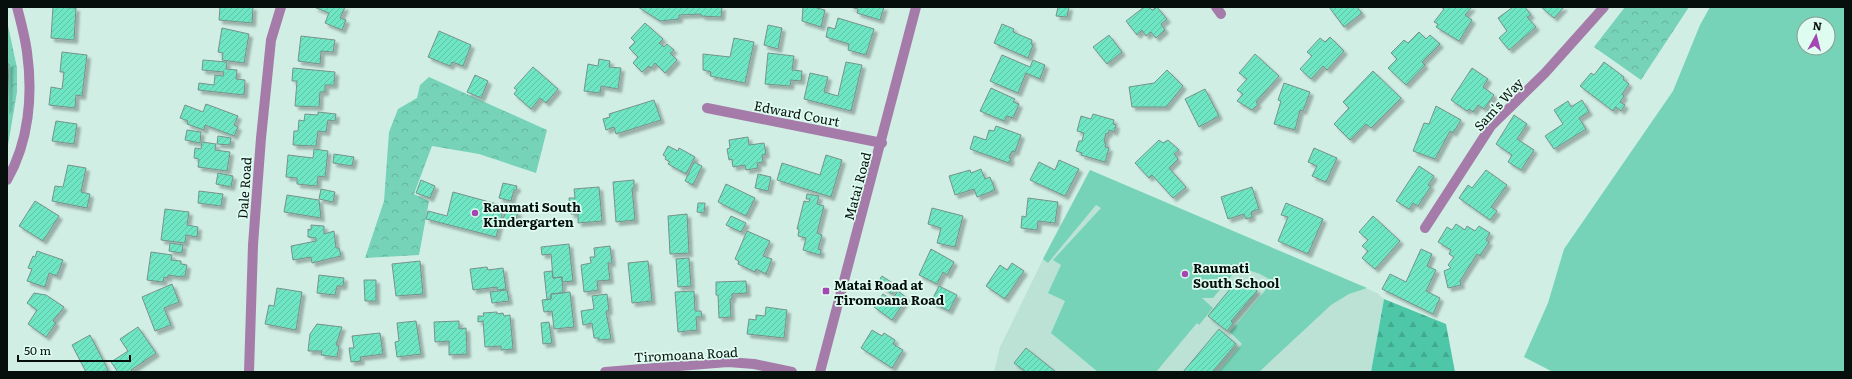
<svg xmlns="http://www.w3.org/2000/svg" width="1852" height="379" font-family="Literata,serif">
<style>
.built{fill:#bce2d5}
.grass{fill:#76d3b7;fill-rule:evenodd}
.forest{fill:url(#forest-firs)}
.park{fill:url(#park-crowns)}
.building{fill:url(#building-hatch);stroke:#779289;filter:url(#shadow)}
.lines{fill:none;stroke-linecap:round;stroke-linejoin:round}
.minor{stroke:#a57ca9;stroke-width:10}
.poi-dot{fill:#a547b0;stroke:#dffcf1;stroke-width:1.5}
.labels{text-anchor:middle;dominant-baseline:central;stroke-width:3.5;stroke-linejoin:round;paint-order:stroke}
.street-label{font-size:13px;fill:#060f0c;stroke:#dffcf1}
.poi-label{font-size:13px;font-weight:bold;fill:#060f0c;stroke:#dffcf1;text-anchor:start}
</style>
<defs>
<pattern id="forest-firs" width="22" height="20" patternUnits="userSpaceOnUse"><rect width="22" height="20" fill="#4dc7a7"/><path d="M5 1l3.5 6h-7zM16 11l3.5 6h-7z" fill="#42aa8f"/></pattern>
<pattern id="park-crowns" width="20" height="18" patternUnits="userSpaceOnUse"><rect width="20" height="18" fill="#76d3b7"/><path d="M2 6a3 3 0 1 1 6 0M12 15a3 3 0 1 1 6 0" fill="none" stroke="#65b49c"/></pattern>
<pattern id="building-hatch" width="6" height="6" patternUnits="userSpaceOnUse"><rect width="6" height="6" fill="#6ee6c4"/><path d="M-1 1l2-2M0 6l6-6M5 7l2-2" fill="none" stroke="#5ec4a7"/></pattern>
<filter id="shadow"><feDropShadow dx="3.5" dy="3.5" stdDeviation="1" flood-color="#0004"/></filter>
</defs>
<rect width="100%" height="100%" fill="#d1eee4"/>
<path class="built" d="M 1090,170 L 1377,293 L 1384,299 L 1371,372 L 994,372 L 1000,347 L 1052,241 Z"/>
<path class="grass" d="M 1710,7 L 1845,7 L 1845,372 L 1553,372 L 1524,357 L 1548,303 L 1564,249 L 1673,91 L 1700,25 ZM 1804,24 L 1828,24 L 1828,48 L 1804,48 Z
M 1090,170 L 1367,288 L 1349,294 L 1331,305 L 1259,372 L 1218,372 L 1242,344 L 1230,332 L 1264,292 L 1271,280 L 1260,274 L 1239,267 L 1213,298 L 1202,298 L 1213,308 L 1199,325 L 1197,323 L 1156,372 L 1098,372 L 1051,333 L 1065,301 L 1048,293 L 1061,265 L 1053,260 L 1101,208 L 1096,205 L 1048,263 L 1043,259 Z"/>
<path class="forest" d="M 1384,299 L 1446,324 L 1455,372 L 1371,372 Z"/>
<path class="park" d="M 1625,7 L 1689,7 L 1641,80 L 1594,47 Z
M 7,21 L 17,68 L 17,92 L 7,151 Z
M 429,77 L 547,130 L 536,173 L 479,154 L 432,146 L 414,194 L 429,201 L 419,255 L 365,258 L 384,201 L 389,132 L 398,109 L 417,98 L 420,85 Z"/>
<path class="building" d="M 53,7 L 76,8 L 74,40 L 51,38 Z
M 220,7 L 253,7 L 252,23 L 219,20 Z
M 314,7 L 345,7 L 340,18 L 346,20 L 342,30 L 325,23 L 329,13 Z
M 638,7 L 722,7 L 721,17 L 701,16 L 701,14 L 679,15 L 679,19 L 660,21 Z
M 803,7 L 813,7 L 825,10 L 821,27 L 802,21 Z
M 850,7 L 884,7 L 880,20 L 857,13 L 858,9 Z
M 1058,7 L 1069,7 L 1067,17 L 1056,16 Z
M 1144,7 L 1149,7 L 1152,10 L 1157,7 L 1167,19 L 1161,24 L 1165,30 L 1156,38 L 1151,32 L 1146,36 L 1142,30 L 1137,35 L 1126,21 Z
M 1329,7 L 1357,7 L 1362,13 L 1344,27 Z
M 1441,7 L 1472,7 L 1465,15 L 1472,20 L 1459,41 L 1436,27 L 1438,24 L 1434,22 L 1444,9 Z
M 1513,7 L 1525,7 L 1531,15 L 1527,17 L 1536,27 L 1509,50 L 1499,38 L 1507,31 L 1498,18 Z
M 1541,7 L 1564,7 L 1554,18 Z
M 838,18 L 874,29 L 866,55 L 848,50 L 849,44 L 826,37 L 828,27 L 835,29 Z
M 645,23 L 663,39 L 659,43 L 664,47 L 667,44 L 674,50 L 670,53 L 677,60 L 665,73 L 655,63 L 651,68 L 649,66 L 642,72 L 633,63 L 638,57 L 629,48 L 635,42 L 631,38 Z
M 1002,24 L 1014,29 L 1013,32 L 1032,40 L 1031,44 L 1033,45 L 1028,58 L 994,43 Z
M 768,25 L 782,28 L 778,49 L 764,45 Z
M 222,28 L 249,34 L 244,63 L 222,60 L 223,53 L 218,52 Z
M 439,31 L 471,45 L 463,66 L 452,62 L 450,66 L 428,57 Z
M 1419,32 L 1426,39 L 1430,35 L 1440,44 L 1422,62 L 1425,65 L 1406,85 L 1388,68 L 1397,59 L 1391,53 L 1404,40 L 1408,43 Z
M 1109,35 L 1122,52 L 1107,64 L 1093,47 Z
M 301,36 L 335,40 L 333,52 L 321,51 L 320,64 L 298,61 Z
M 1330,37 L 1344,51 L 1327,70 L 1323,66 L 1311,79 L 1300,69 L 1312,56 L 1307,52 L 1320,38 L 1325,42 Z
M 734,38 L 754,42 L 745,83 L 710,76 L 711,72 L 703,70 L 703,54 L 730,57 Z
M 62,52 L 87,55 L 82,96 L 76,95 L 75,108 L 49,105 L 51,87 L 62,89 L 64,72 L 60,72 Z
M 768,53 L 794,56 L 792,70 L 802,71 L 801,81 L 791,80 L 790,86 L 765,84 Z
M 1255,54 L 1279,76 L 1256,102 L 1258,104 L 1252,110 L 1237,101 L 1243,94 L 1237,90 L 1247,79 L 1239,73 Z
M 1002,55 L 1030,67 L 1033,60 L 1045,65 L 1040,79 L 1026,73 L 1018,93 L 990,81 Z
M 599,59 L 610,61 L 609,67 L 621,68 L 618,89 L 601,86 L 600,93 L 584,91 L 588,64 L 598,66 Z
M 203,60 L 227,62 L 226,69 L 237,70 L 236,79 L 245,80 L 244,95 L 198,90 L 199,83 L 214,85 L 215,75 L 223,76 L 224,72 L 202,70 Z
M 846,62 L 862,65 L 851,111 L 804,99 L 810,73 L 828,77 L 824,92 L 838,96 Z
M 1604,62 L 1624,77 L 1623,79 L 1629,84 L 1622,94 L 1624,96 L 1620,102 L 1625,105 L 1621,111 L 1616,107 L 1613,111 L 1580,86 L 1591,73 L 1594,75 Z
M 7,64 L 9,64 L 7,109 Z
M 533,67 L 558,89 L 546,103 L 540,98 L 531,109 L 514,94 L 517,90 L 514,88 Z
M 293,68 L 335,72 L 334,85 L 325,85 L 325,92 L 320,92 L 319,107 L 295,106 L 297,81 L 292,81 Z
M 1472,68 L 1488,79 L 1483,87 L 1494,95 L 1484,109 L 1478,105 L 1473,112 L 1469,109 L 1467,111 L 1451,100 Z
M 1167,70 L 1183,86 L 1166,107 L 1132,107 L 1129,87 L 1154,83 Z
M 1373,71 L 1401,98 L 1371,128 L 1366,124 L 1350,140 L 1334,124 L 1349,108 L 1343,102 Z
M 475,75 L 488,81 L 481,98 L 467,92 Z
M 1284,83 L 1310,92 L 1303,111 L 1300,110 L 1295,130 L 1274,124 L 1281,101 L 1278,100 Z
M 991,88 L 1015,99 L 1013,102 L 1019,104 L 1013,118 L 1007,116 L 1004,121 L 980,111 Z
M 1205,89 L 1219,116 L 1199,127 L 1185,99 Z
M 654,100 L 661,120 L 616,134 L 614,127 L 606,130 L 603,119 L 610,117 L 609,114 Z
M 1582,100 L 1589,112 L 1579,118 L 1586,129 L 1554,149 L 1545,136 L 1563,124 L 1554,110 L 1568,101 L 1571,107 Z
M 206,104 L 238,116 L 234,125 L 238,127 L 234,136 L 205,125 L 204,130 L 187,124 L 188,121 L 180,118 L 185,105 L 203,112 Z
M 1436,106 L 1461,120 L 1453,133 L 1450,131 L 1435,159 L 1413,151 L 1424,123 L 1429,124 Z
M 318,112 L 336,114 L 335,121 L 328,120 L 326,132 L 318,131 L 316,146 L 293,145 L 294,131 L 298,131 L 299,120 L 304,121 L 305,114 L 318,115 Z
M 1093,114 L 1114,120 L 1113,124 L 1116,125 L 1114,132 L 1109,130 L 1108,134 L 1106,133 L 1104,142 L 1106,143 L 1105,147 L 1109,148 L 1105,162 L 1081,155 L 1082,153 L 1076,151 L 1079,141 L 1082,141 L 1084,133 L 1077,131 L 1081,116 L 1091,119 Z
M 1514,115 L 1527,124 L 1517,139 L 1534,150 L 1521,170 L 1508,162 L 1512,155 L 1496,144 Z
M 56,121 L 77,124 L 74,144 L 52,141 Z
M 996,126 L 1021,135 L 1015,152 L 1012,151 L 1009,158 L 1011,159 L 1009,163 L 970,149 L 974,136 L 986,140 L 989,130 L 994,131 Z
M 187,130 L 201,132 L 200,143 L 185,140 Z
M 218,136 L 231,138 L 230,145 L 217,144 Z
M 748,137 L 749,145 L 764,143 L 766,154 L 762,155 L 763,162 L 757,163 L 758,168 L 746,170 L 745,165 L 733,167 L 732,159 L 729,160 L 727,149 L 730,148 L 729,140 Z
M 1159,140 L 1163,143 L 1168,140 L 1179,150 L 1174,154 L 1178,159 L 1169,168 L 1186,187 L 1173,198 L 1152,175 L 1149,178 L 1135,163 Z
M 202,142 L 216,144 L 215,150 L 230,152 L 227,171 L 198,167 L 199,159 L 194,158 L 195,148 L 201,149 Z
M 668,146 L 678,151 L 679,148 L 695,157 L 686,174 L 668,164 L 670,162 L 665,159 L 666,157 L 663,155 Z
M 1314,148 L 1337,158 L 1326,182 L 1312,176 L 1317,166 L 1308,162 Z
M 314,149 L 328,151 L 325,177 L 318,176 L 317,186 L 297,184 L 297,178 L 286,177 L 288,155 L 313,158 Z
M 334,154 L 354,157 L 352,166 L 333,163 Z
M 826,155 L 842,160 L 831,197 L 777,180 L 782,163 L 820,175 Z
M 1059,160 L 1079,169 L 1065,196 L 1030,180 L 1039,162 L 1055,170 Z
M 694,162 L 702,166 L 693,185 L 685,181 Z
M 68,165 L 86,168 L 81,192 L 90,194 L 87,208 L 52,201 L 55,186 L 63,187 Z
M 1419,166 L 1434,176 L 1428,185 L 1431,186 L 1418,206 L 1413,203 L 1409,209 L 1396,201 Z
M 981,169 L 985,179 L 990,177 L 995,190 L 977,197 L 974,189 L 955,195 L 949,176 L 970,170 L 971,173 Z
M 1486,170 L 1507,185 L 1491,207 L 1497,211 L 1490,220 L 1459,198 L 1468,185 L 1472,188 Z
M 218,173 L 233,176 L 231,187 L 216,184 Z
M 758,174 L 771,177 L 768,191 L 755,188 Z
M 421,180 L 435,186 L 430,198 L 416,193 Z
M 634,180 L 634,188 L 632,188 L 635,220 L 616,222 L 613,182 Z
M 503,183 L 517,186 L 516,190 L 514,190 L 511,201 L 499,198 Z
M 726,184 L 755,198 L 746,216 L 718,202 Z
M 599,187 L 602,221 L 578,223 L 578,214 L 571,214 L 569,198 L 575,198 L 574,189 Z
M 1252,187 L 1259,209 L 1251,212 L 1252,217 L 1246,219 L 1244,214 L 1228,219 L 1221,197 Z
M 321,189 L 335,192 L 333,202 L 319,199 Z
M 199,191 L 223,194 L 221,206 L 198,203 Z
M 453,192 L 504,206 L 496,237 L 426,219 L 428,211 L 447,216 Z
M 807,194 L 819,196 L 817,204 L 824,206 L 817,233 L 822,235 L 818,249 L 821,250 L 820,255 L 803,250 L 806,238 L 798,236 L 799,229 L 797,229 L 804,201 L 809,202 L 810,199 L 806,199 Z
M 287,195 L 319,200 L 321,218 L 284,212 Z
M 1028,198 L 1058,202 L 1055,223 L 1038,221 L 1037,230 L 1021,228 L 1022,216 L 1026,217 Z
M 35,201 L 59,216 L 43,241 L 19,226 Z
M 698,203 L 705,203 L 704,213 L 697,212 Z
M 1286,203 L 1323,219 L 1308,254 L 1278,241 L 1288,217 L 1281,215 Z
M 932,208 L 963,216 L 955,247 L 937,243 L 941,228 L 928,224 Z
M 165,209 L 189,212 L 187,225 L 198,227 L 197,237 L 186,235 L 185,243 L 161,240 Z
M 507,209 L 518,212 L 515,223 L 503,219 Z
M 687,214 L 689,253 L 670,254 L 668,216 Z
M 731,216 L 746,223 L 741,232 L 726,225 Z
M 1373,216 L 1400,241 L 1375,269 L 1362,258 L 1368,251 L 1362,246 L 1368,240 L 1359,232 Z
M 1456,224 L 1465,230 L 1467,226 L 1475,231 L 1479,226 L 1490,233 L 1486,240 L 1489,242 L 1480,256 L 1477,254 L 1460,281 L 1461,285 L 1448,288 L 1444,271 L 1451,268 L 1448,265 L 1454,257 L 1449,254 L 1451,250 L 1438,242 L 1447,227 L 1452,230 Z
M 311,225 L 324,226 L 324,234 L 334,231 L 336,248 L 339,248 L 341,256 L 312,263 L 311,257 L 293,260 L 291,246 L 316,241 L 316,238 L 308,237 L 308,229 L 311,230 Z
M 747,231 L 770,241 L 763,256 L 772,259 L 766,274 L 756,269 L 755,272 L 738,264 L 739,261 L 735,259 Z
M 170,243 L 183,245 L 182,253 L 169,251 Z
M 569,244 L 573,281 L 562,282 L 562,277 L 553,278 L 551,254 L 542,255 L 541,247 Z
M 610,246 L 612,263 L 608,263 L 610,280 L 597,281 L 598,290 L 584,292 L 581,265 L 591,263 L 590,257 L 595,257 L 594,248 Z
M 931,249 L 954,262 L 947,275 L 943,272 L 937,284 L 919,275 Z
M 1421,249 L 1432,254 L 1427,266 L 1436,270 L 1426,291 L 1440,298 L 1433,314 L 1382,289 L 1390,274 L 1406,282 Z
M 37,251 L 63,260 L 57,276 L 49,273 L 45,287 L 27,281 L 32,269 L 28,268 L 33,256 L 35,257 Z
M 151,252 L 172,255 L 171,260 L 181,261 L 181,264 L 187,265 L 185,276 L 182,276 L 182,277 L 168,275 L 168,278 L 164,277 L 163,282 L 147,280 Z
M 689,258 L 691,286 L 678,287 L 676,259 Z
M 420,261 L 423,294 L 396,296 L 392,264 Z
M 648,261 L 652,301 L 632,303 L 628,263 Z
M 1012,263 L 1024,271 L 1005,299 L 986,286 L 1000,265 L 1007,270 Z
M 487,267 L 488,270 L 503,268 L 506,289 L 497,290 L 497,287 L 473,290 L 470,269 Z
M 552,271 L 553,278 L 562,277 L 563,293 L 551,294 L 551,299 L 547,300 L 544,272 Z
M 319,275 L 344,278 L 343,286 L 337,286 L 335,295 L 317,293 Z
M 882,276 L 897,286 L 892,294 L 877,284 Z
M 1240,277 L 1257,291 L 1231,321 L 1233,323 L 1227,331 L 1208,316 Z
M 364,280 L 376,280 L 376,301 L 365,301 Z
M 746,281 L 747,293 L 732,294 L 732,299 L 730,299 L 731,317 L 719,318 L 718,295 L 716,295 L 716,282 Z
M 172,284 L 179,302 L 164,308 L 171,325 L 155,331 L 142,297 Z
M 939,286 L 957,295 L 949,311 L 931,302 Z
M 277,288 L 302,292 L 296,330 L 265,324 L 269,305 L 274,306 Z
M 507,290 L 509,301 L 492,303 L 490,292 Z
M 694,291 L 695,311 L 701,311 L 702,317 L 696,317 L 697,330 L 678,332 L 675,292 Z
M 898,291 L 907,298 L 892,320 L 874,307 L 883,294 L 892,300 Z
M 570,292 L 574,327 L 554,329 L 552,311 L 544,312 L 542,300 L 551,299 L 551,294 Z
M 34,293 L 46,295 L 64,307 L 53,321 L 56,323 L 46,337 L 28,324 L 37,310 L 27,303 Z
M 607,294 L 609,311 L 606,311 L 611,339 L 599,340 L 599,338 L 594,338 L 592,323 L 583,325 L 581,311 L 594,309 L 592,296 Z
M 766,307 L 787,310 L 784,338 L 747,334 L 749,319 L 756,320 L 756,315 L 765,316 Z
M 497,312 L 497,314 L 503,313 L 504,316 L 510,315 L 513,349 L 501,350 L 501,346 L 485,347 L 483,321 L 478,322 L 478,316 L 484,316 L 483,313 Z
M 416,321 L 421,354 L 397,357 L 395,342 L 399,341 L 397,323 Z
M 459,321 L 459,329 L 466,328 L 467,354 L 449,355 L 449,341 L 435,342 L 434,322 Z
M 549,322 L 552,343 L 543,344 L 541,323 Z
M 317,324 L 342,327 L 336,345 L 339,346 L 337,357 L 321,355 L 322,351 L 308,351 L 310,334 Z
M 138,327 L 156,353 L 131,370 L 133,372 L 118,372 L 111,362 L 128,351 L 120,339 Z
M 1219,329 L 1236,344 L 1212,372 L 1183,372 Z
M 872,330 L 882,336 L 884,333 L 895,340 L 893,344 L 903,350 L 892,368 L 861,348 Z
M 380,333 L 383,354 L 360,357 L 361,361 L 351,362 L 349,348 L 354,348 L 352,336 Z
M 90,335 L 108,370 L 104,372 L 86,372 L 72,345 Z
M 1026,348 L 1056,372 L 1026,372 L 1014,363 Z"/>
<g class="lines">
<path class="minor" d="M 1216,7 L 1221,14
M 707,108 L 882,143
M 7,180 C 29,142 33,95 27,52 C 25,37 21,22 17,7
M 1425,228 L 1491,126 L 1545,73 L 1604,7
M 249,372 L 253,245 L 261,138 L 271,40 L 281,7
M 605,372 L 728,362 L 754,364 L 792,372
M 820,372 L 916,7"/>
</g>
<g class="poi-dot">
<circle cx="475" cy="213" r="4"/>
<circle cx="1185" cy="274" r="4"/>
<rect x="822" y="287" width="8" height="8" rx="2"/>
</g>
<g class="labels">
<g class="street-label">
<text transform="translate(1498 104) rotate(-48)">Sam's Way</text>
<text transform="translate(797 113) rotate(11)">Edward Court</text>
<text transform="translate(857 186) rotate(-75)">Matai Road</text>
<text transform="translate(244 188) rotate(-86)">Dale Road</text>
<text transform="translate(686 354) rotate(-3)">Tiromoana Road</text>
</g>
<g class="poi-label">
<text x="483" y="206">Raumati South<tspan x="483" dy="15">Kindergarten</tspan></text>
<text x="1193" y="267">Raumati<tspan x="1193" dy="15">South School</tspan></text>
<text x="834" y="284">Matai Road at<tspan x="834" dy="15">Tiromoana Road</tspan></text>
</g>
</g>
<rect width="1852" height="379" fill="none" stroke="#060f0c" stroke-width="16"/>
<g transform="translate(1816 36) rotate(7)"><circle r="19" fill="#dffcf1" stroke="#889d95"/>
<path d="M0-3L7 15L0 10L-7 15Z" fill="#a547b0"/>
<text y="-6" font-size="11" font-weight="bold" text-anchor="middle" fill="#060f0c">N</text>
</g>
<path d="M18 355v6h112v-6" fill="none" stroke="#060f0c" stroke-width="2"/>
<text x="24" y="355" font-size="12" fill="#060f0c" stroke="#dffcf1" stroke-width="3" paint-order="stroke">50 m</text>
</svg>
